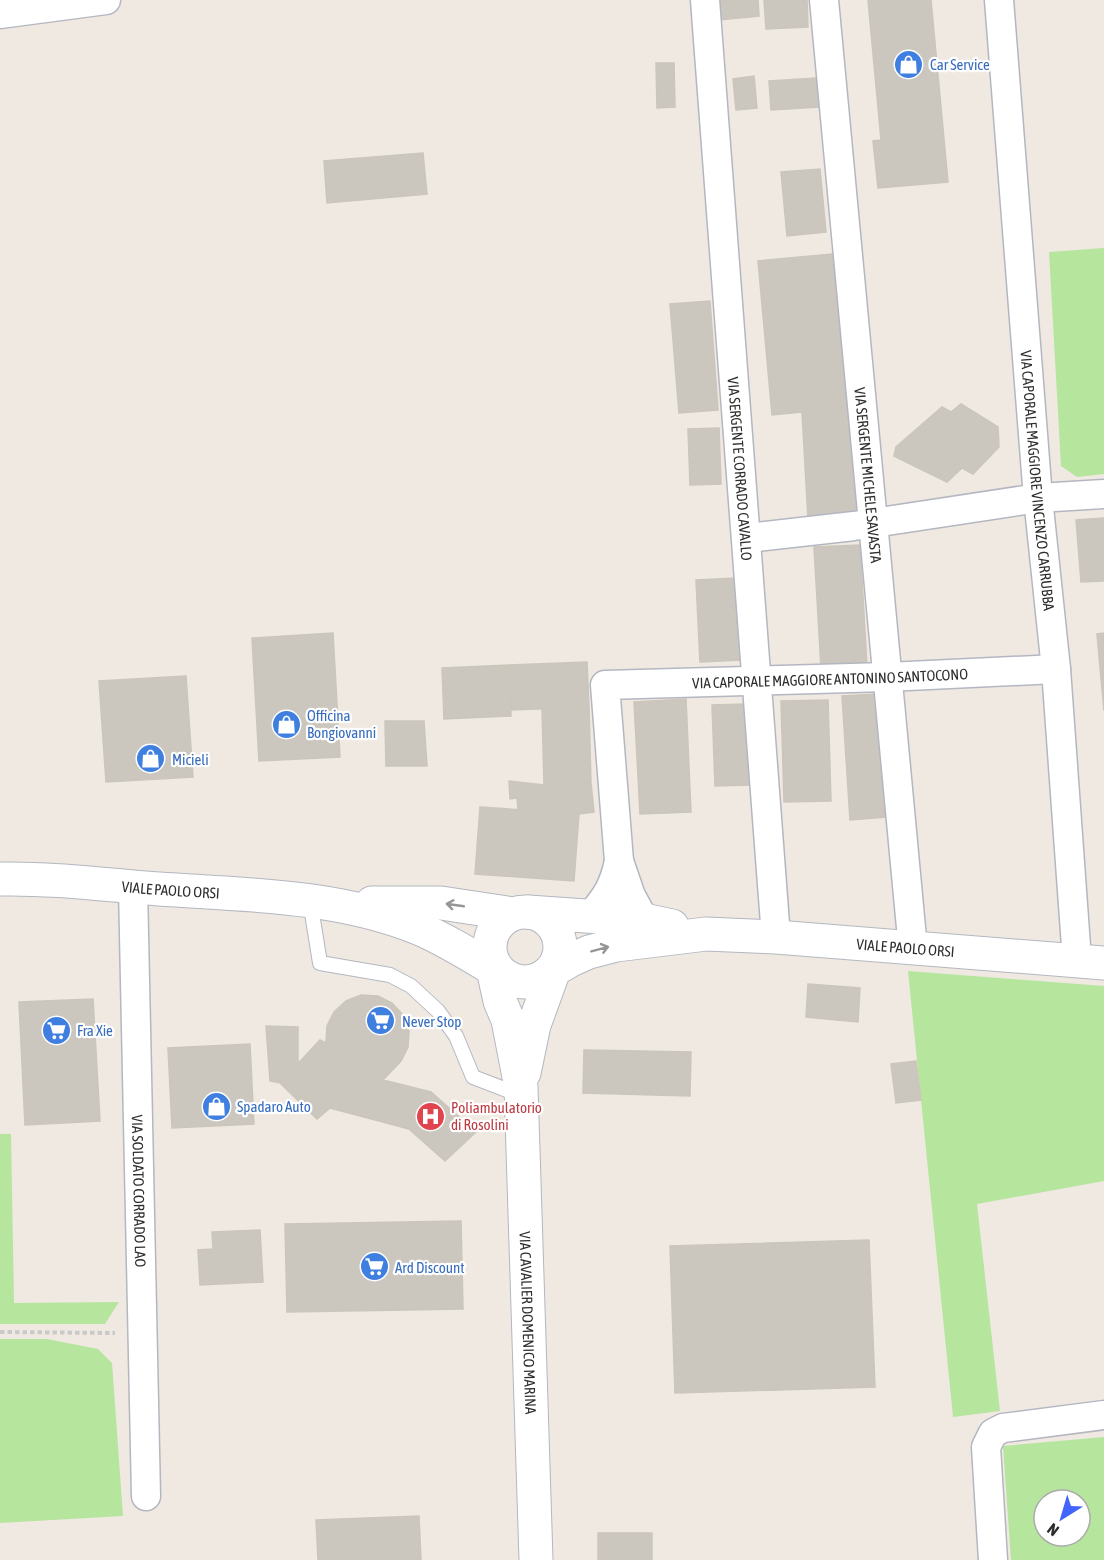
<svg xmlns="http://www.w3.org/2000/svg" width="1104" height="1560" font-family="'Asap Condensed',sans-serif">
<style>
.green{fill:#b6e59e;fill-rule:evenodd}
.building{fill:#cbc7bf;stroke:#cbc5ba;stroke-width:1.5}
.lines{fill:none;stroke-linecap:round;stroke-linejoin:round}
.service-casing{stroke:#b4b7c1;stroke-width:16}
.minor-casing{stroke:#b4b7c1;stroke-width:31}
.tertiary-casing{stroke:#b4b7c1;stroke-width:35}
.secondary-casing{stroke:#b4b7c1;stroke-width:35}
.path{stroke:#c9c9c9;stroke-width:4;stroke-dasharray:4.5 3;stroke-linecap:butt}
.service{stroke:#fff;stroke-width:14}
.minor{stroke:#fff;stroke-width:28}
.tertiary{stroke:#fff;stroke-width:33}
.secondary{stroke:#fff;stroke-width:33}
.oneway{stroke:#969696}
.labels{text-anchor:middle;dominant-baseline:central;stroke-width:4.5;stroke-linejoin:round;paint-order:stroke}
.shop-label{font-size:15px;fill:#366cbe;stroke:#fff;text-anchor:start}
.street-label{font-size:15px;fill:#2e2e2e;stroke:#fff}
.health-label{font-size:15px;fill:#be3a42;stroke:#fff;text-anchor:start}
</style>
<rect width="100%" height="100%" fill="#efe9e1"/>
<path class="green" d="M 1104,248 L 1104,474 L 1077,477 L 1061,466 L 1049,252 Z
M 908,971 L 1104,986 L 1104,1181 L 977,1204 L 1000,1411 L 953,1417 Z
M 0,1134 L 11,1134 L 14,1303 L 119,1302 L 105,1324 L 0,1324 Z
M 0,1339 L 47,1339 L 98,1349 L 112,1363 L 123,1516 L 0,1523 Z
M 1104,1437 L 1104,1560 L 1011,1560 L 1003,1446 ZM 1044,1500 L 1080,1500 L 1080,1536 L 1044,1536 Z"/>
<path class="building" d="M 718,0 L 758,0 L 759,16 L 719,20 Z
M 764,0 L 807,0 L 808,27 L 766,29 Z
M 868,0 L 931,0 L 948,182 L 878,188 L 873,141 L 881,140 Z
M 656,63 L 674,63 L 675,107 L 657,108 Z
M 754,76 L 757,108 L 736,110 L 733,79 Z
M 817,78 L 819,107 L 771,110 L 769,81 Z
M 423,153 L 427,194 L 327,203 L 324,161 Z
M 820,169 L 826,232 L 787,236 L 781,172 Z
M 832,254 L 860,513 L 808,519 L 802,412 L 772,415 L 758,261 Z
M 710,301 L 718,410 L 679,413 L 670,304 Z
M 961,404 L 998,427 L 999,447 L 973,474 L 962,468 L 947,482 L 894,456 L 896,447 L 942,407 L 951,412 Z
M 719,428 L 721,484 L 690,485 L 688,429 Z
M 1104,518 L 1104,581 L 1081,582 L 1076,520 Z
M 860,545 L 867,666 L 821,668 L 814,547 Z
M 737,578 L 742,660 L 700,662 L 696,580 Z
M 333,633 L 340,757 L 259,761 L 252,638 Z
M 1104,633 L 1104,711 L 1097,634 Z
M 587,662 L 589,707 L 511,710 L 509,665 Z
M 509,665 L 511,716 L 444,719 L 442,668 Z
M 186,676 L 193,777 L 106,782 L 99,681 Z
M 879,694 L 887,817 L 850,820 L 842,696 Z
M 686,699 L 691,812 L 640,814 L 634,702 Z
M 828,700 L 831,801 L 784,802 L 781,701 Z
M 746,704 L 750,785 L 715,786 L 712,705 Z
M 589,707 L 591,783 L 544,785 L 542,709 Z
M 385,721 L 424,721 L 427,766 L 386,766 Z
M 509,781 L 544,785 L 591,783 L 594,812 L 579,814 L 518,810 L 517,798 L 510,799 Z
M 480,807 L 579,814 L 574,881 L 475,874 Z
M 808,984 L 860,988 L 858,1022 L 806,1017 Z
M 361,995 L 378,996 L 392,1003 L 403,1015 L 409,1031 L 408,1047 L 401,1061 L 383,1080 L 431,1092 L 476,1132 L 445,1161 L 409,1129 L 330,1108 L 317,1119 L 280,1083 L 320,1040 L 326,1043 L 327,1026 L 334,1012 L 346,1001 Z
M 93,999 L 100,1121 L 25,1125 L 19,1002 Z
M 266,1026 L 298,1027 L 298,1063 L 280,1083 L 270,1081 Z
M 250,1044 L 254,1124 L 172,1128 L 168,1048 Z
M 584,1050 L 691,1052 L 690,1096 L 583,1093 Z
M 916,1061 L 921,1100 L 896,1103 L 891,1064 Z
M 461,1221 L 463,1309 L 287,1312 L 285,1224 Z
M 260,1230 L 263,1282 L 200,1285 L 198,1250 L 213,1249 L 212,1232 Z
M 869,1240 L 875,1387 L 675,1393 L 670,1246 Z
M 419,1516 L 421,1560 L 318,1560 L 316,1520 Z
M 598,1533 L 652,1533 L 652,1560 L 598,1560 Z"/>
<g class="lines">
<defs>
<path id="service" d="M 310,901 L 320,963 L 390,975 L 411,986 L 438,1011 L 456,1036 L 473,1077 L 520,1095"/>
<g id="minor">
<path id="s1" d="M 705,0 L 776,937"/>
<path id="s2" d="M 824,0 L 913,949"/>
<path id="s3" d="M 999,0 L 1038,498 L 1056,669 L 1077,960"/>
<path d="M 0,14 L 106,0"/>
<path d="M 748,538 L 854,526 L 1038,498 L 1104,494"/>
<path id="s4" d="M 133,887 L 146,1496"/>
<path d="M 590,916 C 607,897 614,885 619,861"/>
<path id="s5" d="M 644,920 L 631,896 L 619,861 L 605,685 L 887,677 L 1056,669"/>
<path d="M 993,1560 L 986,1447 L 993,1433 L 1003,1428 L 1104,1415"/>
</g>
<g id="tertiary">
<path id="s6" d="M 489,951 L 500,1001 L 508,1020 L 521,1087 L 536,1560"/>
<path d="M 524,1073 L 534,1025 L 558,959"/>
</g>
<g id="secondary">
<path id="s7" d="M 0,879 C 53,878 107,885 159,889 C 246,895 336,895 418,928 C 449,941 478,960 506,977"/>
<path d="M 372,903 L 441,903 L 513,914"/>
<circle cx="525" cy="947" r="35"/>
<path d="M 528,912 L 644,920 L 672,926"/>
<path id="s8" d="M 547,974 L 571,960 L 589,952 L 616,945 L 706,934 L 776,937 L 1104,963"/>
</g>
</defs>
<use href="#service" class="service-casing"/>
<use href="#minor" class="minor-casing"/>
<use href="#tertiary" class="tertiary-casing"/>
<use href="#secondary" class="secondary-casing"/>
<path class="path" d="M 0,1332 L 115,1333"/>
<use href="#service" class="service"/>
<use href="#minor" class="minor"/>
<use href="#tertiary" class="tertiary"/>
<use href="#secondary" class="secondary"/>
</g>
<defs><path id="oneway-shaft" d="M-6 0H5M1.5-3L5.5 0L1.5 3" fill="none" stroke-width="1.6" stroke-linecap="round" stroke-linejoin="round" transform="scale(1.5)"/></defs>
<g class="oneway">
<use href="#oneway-shaft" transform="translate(455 905) rotate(-172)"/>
<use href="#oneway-shaft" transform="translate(600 949) rotate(-15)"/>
</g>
<defs>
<symbol id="shop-disc" viewBox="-11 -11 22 22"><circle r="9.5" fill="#3f7fe0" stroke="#fff"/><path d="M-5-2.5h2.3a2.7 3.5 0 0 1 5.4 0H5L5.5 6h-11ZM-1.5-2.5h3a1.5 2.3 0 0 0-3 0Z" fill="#fff"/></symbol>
<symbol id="supermarket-disc" viewBox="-11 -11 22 22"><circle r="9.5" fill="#3f7fe0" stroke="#fff"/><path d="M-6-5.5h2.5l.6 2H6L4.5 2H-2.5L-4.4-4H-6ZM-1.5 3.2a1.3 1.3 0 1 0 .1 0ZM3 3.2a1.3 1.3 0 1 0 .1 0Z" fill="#fff"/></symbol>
<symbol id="hospital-disc" viewBox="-11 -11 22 22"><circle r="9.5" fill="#e0444e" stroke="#fff"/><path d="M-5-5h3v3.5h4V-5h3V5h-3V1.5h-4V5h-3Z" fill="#fff"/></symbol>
</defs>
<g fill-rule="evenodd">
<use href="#shop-disc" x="892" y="48" width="33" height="33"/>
<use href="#shop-disc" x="270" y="708" width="33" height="33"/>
<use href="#shop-disc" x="134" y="742" width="33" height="33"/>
<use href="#supermarket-disc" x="364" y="1004" width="33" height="33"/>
<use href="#supermarket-disc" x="40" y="1014" width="33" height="33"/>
<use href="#shop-disc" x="200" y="1090" width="33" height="33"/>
<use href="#hospital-disc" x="414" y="1100" width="33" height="33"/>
<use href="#supermarket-disc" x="358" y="1250" width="33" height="33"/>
</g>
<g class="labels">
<g class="shop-label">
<text x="930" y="64">Car Service</text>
<text x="307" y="715">Officina<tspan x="307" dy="17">Bongiovanni</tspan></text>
<text x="172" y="759">Micieli</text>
<text x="402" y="1021">Never Stop</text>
<text x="77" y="1030">Fra Xie</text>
<text x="237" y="1106">Spadaro Auto</text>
<text x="395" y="1267">Ard Discount</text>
</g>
<g class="street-label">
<text stroke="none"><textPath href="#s1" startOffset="470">VIA SERGENTE CORRADO CAVALLO</textPath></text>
<text stroke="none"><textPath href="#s2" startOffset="477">VIA SERGENTE MICHELE SAVASTA</textPath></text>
<text stroke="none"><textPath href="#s3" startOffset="482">VIA CAPORALE MAGGIORE VINCENZO CARRUBBA</textPath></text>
<text stroke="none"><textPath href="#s5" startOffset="466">VIA CAPORALE MAGGIORE ANTONINO SANTOCONO</textPath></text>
<text stroke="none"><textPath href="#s7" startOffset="171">VIALE PAOLO ORSI</textPath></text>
<text stroke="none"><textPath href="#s8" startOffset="366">VIALE PAOLO ORSI</textPath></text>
<text stroke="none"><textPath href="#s4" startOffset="304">VIA SOLDATO CORRADO LAO</textPath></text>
<text stroke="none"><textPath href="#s6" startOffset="376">VIA CAVALIER DOMENICO MARINA</textPath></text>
</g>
<g class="health-label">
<text x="451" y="1107">Poliambulatorio<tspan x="451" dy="17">di Rosolini</tspan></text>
</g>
</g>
<g transform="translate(1062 1518) rotate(217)"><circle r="28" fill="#ffffff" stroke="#ababab" stroke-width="1.5"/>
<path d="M0-4.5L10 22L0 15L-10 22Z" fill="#4264fb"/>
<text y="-9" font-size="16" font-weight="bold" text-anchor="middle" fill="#2e2e2e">N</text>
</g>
</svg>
